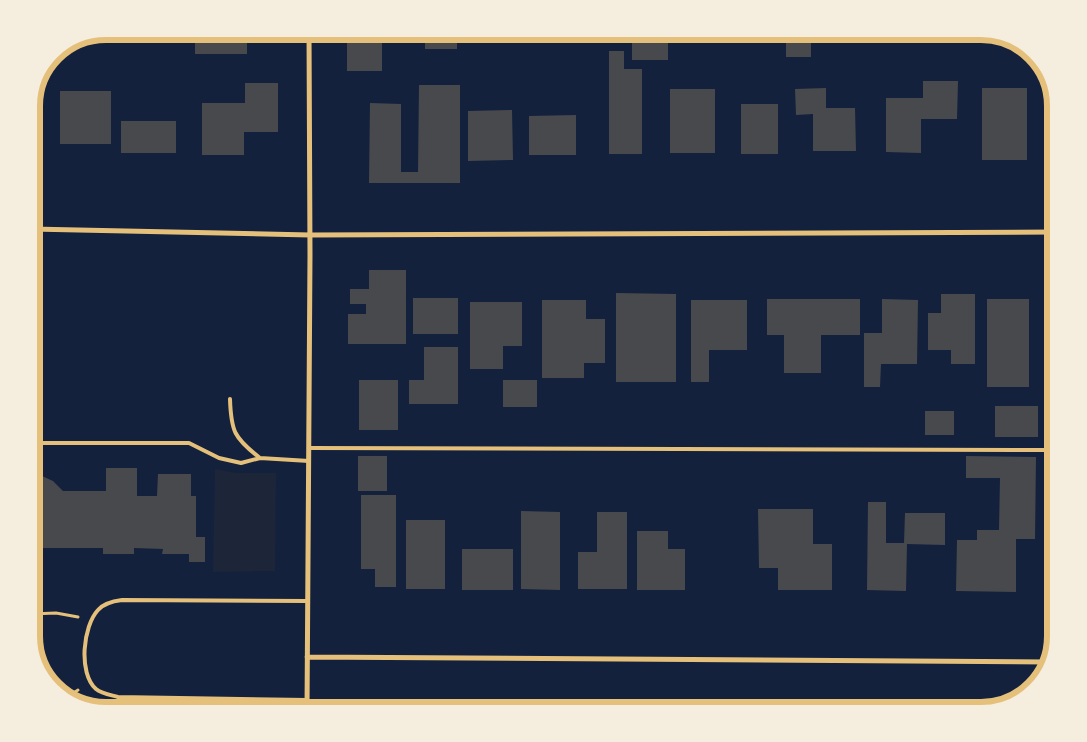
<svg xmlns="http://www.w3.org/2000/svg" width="1087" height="742" font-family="Manrope,sans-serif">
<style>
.green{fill:#1d2539}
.building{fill:#48494c}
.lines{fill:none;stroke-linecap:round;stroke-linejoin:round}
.path{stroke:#e5c07b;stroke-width:3}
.service{stroke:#e5c07b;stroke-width:4}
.minor{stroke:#e5c07b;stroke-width:5}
.rim{fill:none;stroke:#e5c07b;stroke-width:6}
</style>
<rect width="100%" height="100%" fill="#14213d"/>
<path class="green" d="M 215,469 L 236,473 L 276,473 L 275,571 L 213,572 Z"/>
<path class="building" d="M 195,31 L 247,31 L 247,54 L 195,54 Z
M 347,31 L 382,31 L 382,71 L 347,71 Z
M 425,31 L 457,31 L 457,49 L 425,49 Z
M 786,31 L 811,31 L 811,57 L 786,57 Z
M 632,32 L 668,32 L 668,60 L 632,60 Z
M 609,51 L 624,51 L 624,69 L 642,69 L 642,154 L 609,154 Z
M 923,81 L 958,81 L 957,119 L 921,119 L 921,153 L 886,152 L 886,98 L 923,98 Z
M 245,83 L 278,83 L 278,132 L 244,132 L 244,155 L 202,155 L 202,103 L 245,103 Z
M 419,85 L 460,85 L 460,183 L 369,183 L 370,103 L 401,104 L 401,172 L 418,172 Z
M 826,88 L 826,108 L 855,108 L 856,151 L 813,151 L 813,114 L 796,115 L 795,89 Z
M 982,88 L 1027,88 L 1027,160 L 982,160 Z
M 670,89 L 715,89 L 715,153 L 670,153 Z
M 60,91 L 111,91 L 111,144 L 60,144 Z
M 741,104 L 778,104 L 778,154 L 741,154 Z
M 512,110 L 513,160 L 468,161 L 468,111 Z
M 576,115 L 576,155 L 529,155 L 529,116 Z
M 121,121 L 176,121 L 176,153 L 121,153 Z
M 369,270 L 406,270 L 406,344 L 348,344 L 348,314 L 366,314 L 366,304 L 350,304 L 350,289 L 369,289 Z
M 616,293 L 676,294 L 676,382 L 616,382 Z
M 941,294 L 975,294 L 975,364 L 951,364 L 951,350 L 928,350 L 928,313 L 941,313 Z
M 413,298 L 458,298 L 458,334 L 413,334 Z
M 767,299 L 860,299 L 860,335 L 821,335 L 821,373 L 784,373 L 784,335 L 767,335 Z
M 882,299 L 918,300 L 917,364 L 881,364 L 880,387 L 864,387 L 864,333 L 882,333 Z
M 987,299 L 1029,299 L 1029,387 L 987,387 Z
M 542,300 L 586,300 L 586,319 L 605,319 L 605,363 L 584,363 L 584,378 L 542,378 Z
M 691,300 L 747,300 L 747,350 L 709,350 L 709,382 L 691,382 Z
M 470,302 L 522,302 L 522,346 L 503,346 L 503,369 L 470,369 Z
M 424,347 L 458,347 L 458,404 L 409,404 L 409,380 L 424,380 Z
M 359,380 L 398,380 L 398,430 L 359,430 Z
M 503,380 L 537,380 L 537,407 L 503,407 Z
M 995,406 L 1038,406 L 1038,437 L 995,437 Z
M 925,411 L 954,411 L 954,435 L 925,435 Z
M 358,456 L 387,456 L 387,491 L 358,491 Z
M 966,456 L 1036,457 L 1035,539 L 1016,539 L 1016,592 L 956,591 L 957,540 L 977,540 L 977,530 L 999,530 L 1000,478 L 966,478 Z
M 106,468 L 137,468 L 137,496 L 157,496 L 158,474 L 191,474 L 191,496 L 196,496 L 196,537 L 205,537 L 205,562 L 189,562 L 189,554 L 162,554 L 163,549 L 134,548 L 134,554 L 103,554 L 103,548 L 38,548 L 38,553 L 31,553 L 31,475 L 42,476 L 53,481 L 63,491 L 106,491 Z
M 361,495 L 396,495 L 396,587 L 375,587 L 375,569 L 361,569 Z
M 868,502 L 886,502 L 886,543 L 904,543 L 905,513 L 945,513 L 945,545 L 907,544 L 906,591 L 867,590 Z
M 758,509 L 813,509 L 813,544 L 832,544 L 832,590 L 778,590 L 778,568 L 759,568 Z
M 521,511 L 560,512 L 560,590 L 521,589 Z
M 597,512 L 627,512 L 627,589 L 578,589 L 578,552 L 597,552 Z
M 406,520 L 445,520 L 445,589 L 406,589 Z
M 637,531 L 668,531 L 668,549 L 685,549 L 685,590 L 637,590 Z
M 462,549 L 513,549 L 513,590 L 462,590 Z"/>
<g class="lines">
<path class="path" d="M 31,614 L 56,613 L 78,617
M 66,698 L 78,690"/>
<path class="service" d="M 230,399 C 231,431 234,438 260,458
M 31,441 L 35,443 L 189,443 L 219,458 L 241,463 L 260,458 L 309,461
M 309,448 L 1056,450
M 307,700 L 118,697 C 111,695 102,694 96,689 C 78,673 83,626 98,610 C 104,603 114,601 122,600 L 307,601"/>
<path class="minor" d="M 31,229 L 310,235 L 1056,232
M 307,657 L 1048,662
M 307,711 L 310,255 L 309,31"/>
</g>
<path d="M0 0H1087V742H0ZM106 40H981A66 66 0 0 1 1047 106V636A66 66 0 0 1 981 702H106A66 66 0 0 1 40 636V106A66 66 0 0 1 106 40Z" fill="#f5edde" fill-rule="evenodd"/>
<path class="rim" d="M106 40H981A66 66 0 0 1 1047 106V636A66 66 0 0 1 981 702H106A66 66 0 0 1 40 636V106A66 66 0 0 1 106 40Z"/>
</svg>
